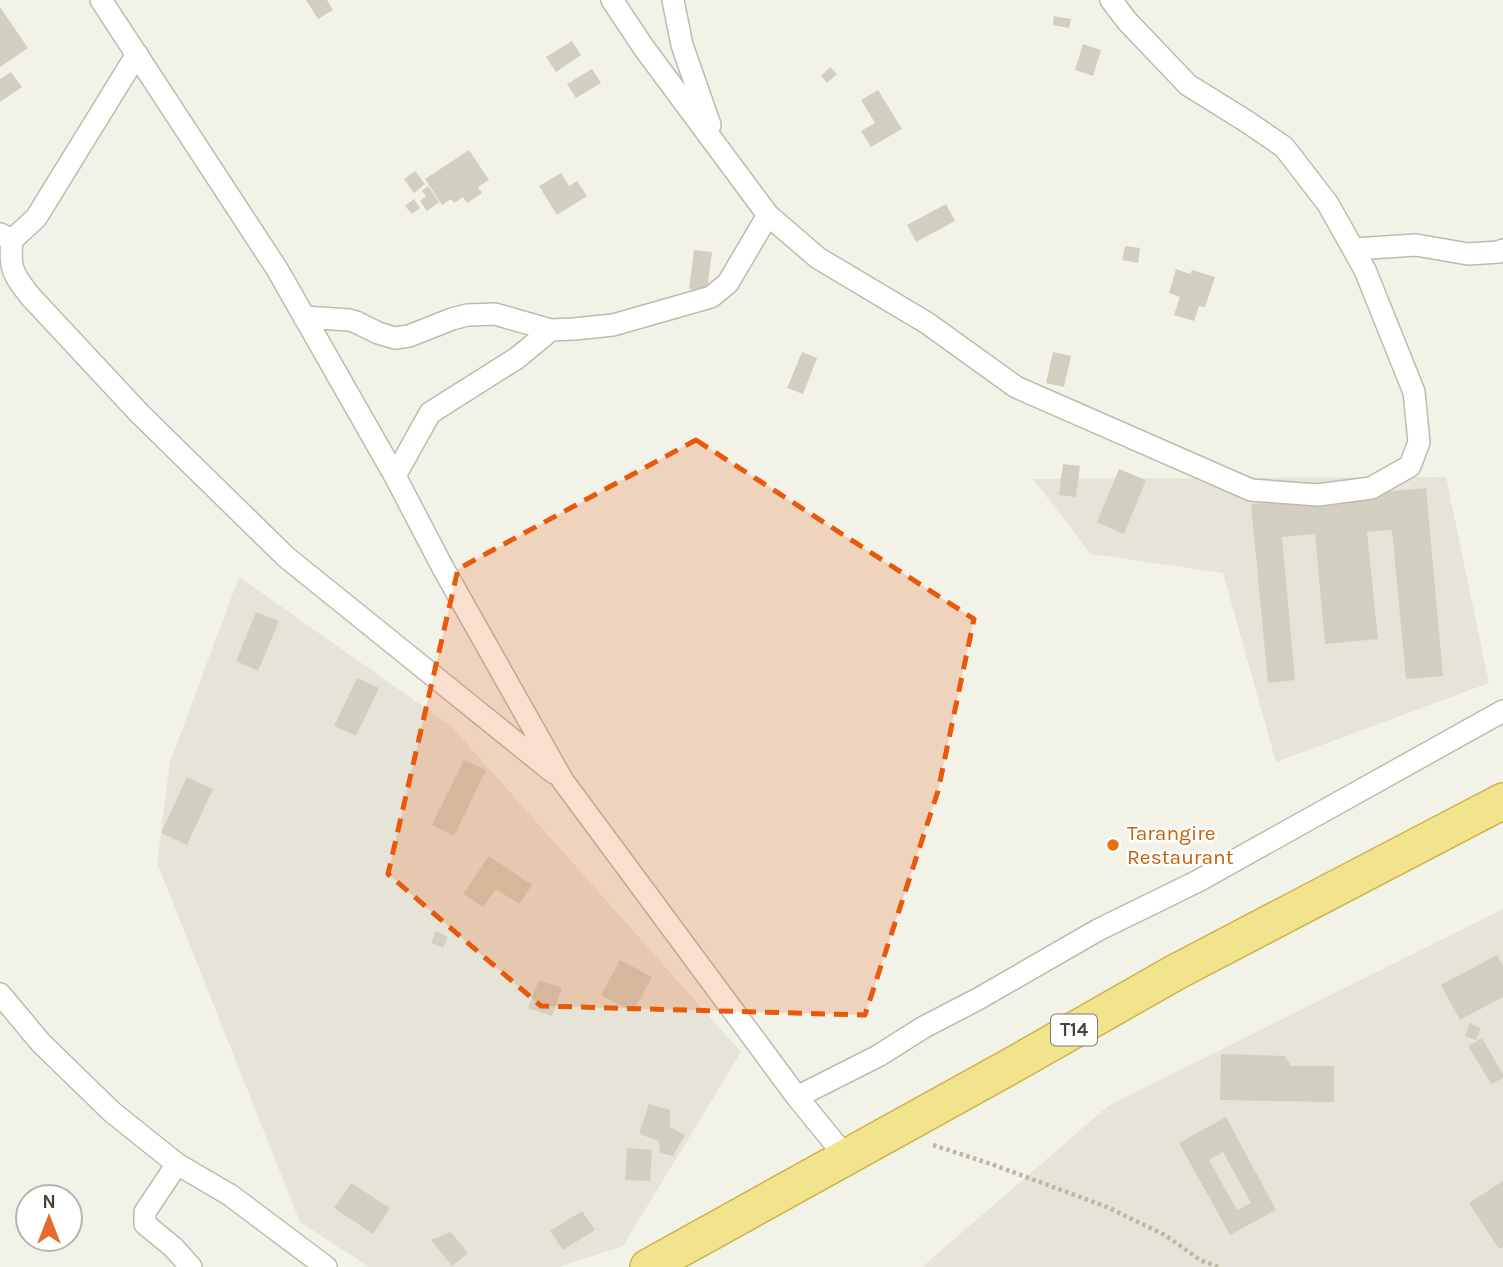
<svg xmlns="http://www.w3.org/2000/svg" width="1503" height="1267" font-family="Karla,sans-serif">
<style>
.residential{fill:#e6e4d8}
.building{fill:#d3cfc0;fill-rule:evenodd}
.lines{fill:none;stroke-linecap:round;stroke-linejoin:round}
.minor-casing{stroke:#bdbbad;stroke-width:24}
.trunk-casing{stroke:#cdb449;stroke-width:38}
.path{stroke:#bdb89f;stroke-width:4.5;stroke-dasharray:3.5 3.5;stroke-linecap:butt}
.minor{stroke:#fff;stroke-width:21}
.trunk{stroke:#f1e48c;stroke-width:35}
.marked{fill:#e8590c;fill-opacity:0.2;stroke:#e8590c;stroke-width:5;stroke-dasharray:14 9;stroke-linejoin:round}
.food-dot{fill:#e8710a;stroke:#fff;stroke-width:2.5}
.labels{text-anchor:middle;dominant-baseline:central;stroke-width:5;stroke-linejoin:round;paint-order:stroke}
.shield{fill:#fff;stroke:#7e7b74;stroke-width:2}
.shield-label{font-size:19px;font-weight:bold;fill:#464338}
.food-label{font-size:21px;fill:#c56008;stroke:#fff;text-anchor:start}
</style>
<rect width="100%" height="100%" fill="#f3f2e9"/>
<path class="residential" d="M 1446,477 L 1489,683 L 1276,762 L 1223,573 L 1091,554 L 1033,479 Z
M 239,577 L 451,726 L 741,1052 L 623,1246 L 559,1267 L 369,1267 L 300,1222 L 157,863 L 170,762 Z
M 1503,909 L 1503,1267 L 922,1267 L 1108,1106 Z"/>
<path class="building" d="M 306,0 L 327,0 L 333,10 L 318,19 Z
M 0,7 L 28,48 L 0,67 Z
M 1054,16 L 1071,19 L 1069,28 L 1053,25 Z
M 572,41 L 581,55 L 556,72 L 546,57 Z
M 1083,44 L 1101,50 L 1093,76 L 1075,70 Z
M 830,67 L 837,74 L 827,83 L 821,76 Z
M 592,69 L 601,83 L 576,98 L 567,84 Z
M 11,72 L 22,87 L 0,102 L 0,79 Z
M 878,90 L 902,129 L 871,147 L 861,131 L 875,123 L 861,100 Z
M 469,150 L 489,180 L 478,187 L 482,193 L 467,203 L 463,197 L 454,203 L 451,199 L 442,205 L 425,179 Z
M 415,171 L 425,184 L 414,193 L 404,179 Z
M 561,173 L 569,186 L 577,181 L 587,196 L 557,215 L 539,186 Z
M 428,186 L 439,202 L 427,211 L 420,201 L 426,196 L 422,191 Z
M 414,199 L 420,208 L 412,214 L 405,206 Z
M 946,204 L 955,221 L 916,242 L 907,225 Z
M 1125,246 L 1140,248 L 1138,263 L 1122,260 Z
M 694,250 L 712,252 L 707,291 L 689,289 Z
M 1176,269 L 1190,274 L 1192,270 L 1215,277 L 1205,307 L 1199,306 L 1194,321 L 1174,315 L 1180,297 L 1169,293 Z
M 802,352 L 817,358 L 803,394 L 787,388 Z
M 1053,352 L 1071,356 L 1064,387 L 1046,383 Z
M 1063,464 L 1080,466 L 1076,497 L 1059,495 Z
M 1119,469 L 1146,480 L 1124,534 L 1097,522 Z
M 1426,488 L 1443,676 L 1406,679 L 1392,530 L 1367,532 L 1378,639 L 1325,644 L 1315,534 L 1282,537 L 1295,680 L 1268,683 L 1251,504 Z
M 256,612 L 279,621 L 258,671 L 236,661 Z
M 357,678 L 379,688 L 356,736 L 334,726 Z
M 464,760 L 486,770 L 454,836 L 432,825 Z
M 187,777 L 213,789 L 187,845 L 161,833 Z
M 489,856 L 532,885 L 519,904 L 496,889 L 483,907 L 463,894 Z
M 436,931 L 448,937 L 443,948 L 431,943 Z
M 1497,955 L 1503,966 L 1503,997 L 1460,1020 L 1441,985 Z
M 620,960 L 652,977 L 633,1012 L 601,995 Z
M 539,980 L 562,988 L 552,1016 L 528,1008 Z
M 1470,1023 L 1481,1028 L 1476,1040 L 1465,1036 Z
M 1482,1038 L 1503,1074 L 1503,1078 L 1491,1084 L 1468,1046 Z
M 1221,1054 L 1285,1056 L 1291,1066 L 1334,1066 L 1334,1102 L 1220,1100 Z
M 649,1104 L 670,1110 L 670,1127 L 685,1135 L 673,1156 L 660,1153 L 659,1141 L 639,1134 Z
M 1226,1117 L 1276,1210 L 1230,1235 L 1179,1143 ZM 1223,1152 L 1251,1203 L 1237,1210 L 1209,1160 Z
M 627,1148 L 652,1150 L 650,1181 L 625,1180 Z
M 1503,1181 L 1503,1247 L 1499,1249 L 1469,1203 Z
M 351,1183 L 390,1208 L 373,1234 L 334,1208 Z
M 582,1211 L 595,1230 L 563,1250 L 550,1231 Z
M 451,1232 L 468,1253 L 452,1266 L 431,1240 Z"/>
<g class="lines">
<defs>
<path id="minor" d="M 101,0 L 277,269 L 395,476 L 443,568 L 563,781 L 797,1097 L 846,1157
M 612,0 L 644,48 L 768,215 L 818,258 L 927,323 L 1016,387 L 1251,490 L 1318,495 L 1371,488 L 1410,466 L 1419,442 L 1414,392 L 1365,270 L 1328,204 L 1284,147 L 1246,121 L 1188,85 L 1127,21 L 1111,0
M 673,0 L 682,45 L 710,125
M 0,234 L 12,240 L 36,218 L 137,54
M 12,240 C 9,269 13,274 30,296 L 140,414 L 286,557 L 554,773
M 1354,249 L 1416,245 L 1468,254 L 1499,252 L 1503,250
M 304,317 L 349,320 L 356,322 L 378,333 L 395,338 L 409,336 L 452,319 L 467,315 L 495,314 L 551,330 L 574,329 L 613,325 L 711,297 L 728,283 L 768,215
M 395,476 L 430,413 L 517,358 L 551,330
M 0,994 L 41,1043 L 112,1112 L 177,1164 L 230,1195 L 326,1267
M 797,1097 L 878,1056 L 924,1027 L 978,999 L 1098,930 L 1198,881 L 1503,711
M 177,1164 L 145,1212 L 145,1224 L 173,1247 L 191,1267"/>
<path id="trunk" d="M 648,1267 L 1018,1062 L 1176,972 L 1503,801"/>
</defs>
<use href="#minor" class="minor-casing"/>
<use href="#trunk" class="trunk-casing"/>
<path class="path" d="M 933,1145 L 991,1164 L 1107,1207 L 1165,1235 L 1200,1260 L 1218,1267"/>
<use href="#minor" class="minor"/>
<use href="#trunk" class="trunk"/>
</g>
<path class="marked" d="M 696,440 L 974,619 L 938,791 L 865,1015 L 541,1006 L 388,874 L 458,569 Z"/>
<circle class="food-dot" cx="1113" cy="845" r="7"/>
<g class="labels">
<rect class="shield" x="1051" y="1014.5" width="46" height="31" rx="5"/>
<g class="shield-label">
<text x="1074" y="1030">T14</text>
</g>
<g class="food-label">
<text x="1127" y="833">Tarangire<tspan x="1127" dy="24">Restaurant</tspan></text>
</g>
</g>
<g transform="translate(49 1218)"><circle r="33" fill="#ffffff" stroke="#b5b4af" stroke-width="2"/>
<path d="M0-5L12 26L0 18L-12 26Z" fill="#e36b30"/>
<text y="-10" font-size="19" font-weight="bold" text-anchor="middle" fill="#464338">N</text>
</g>
</svg>
